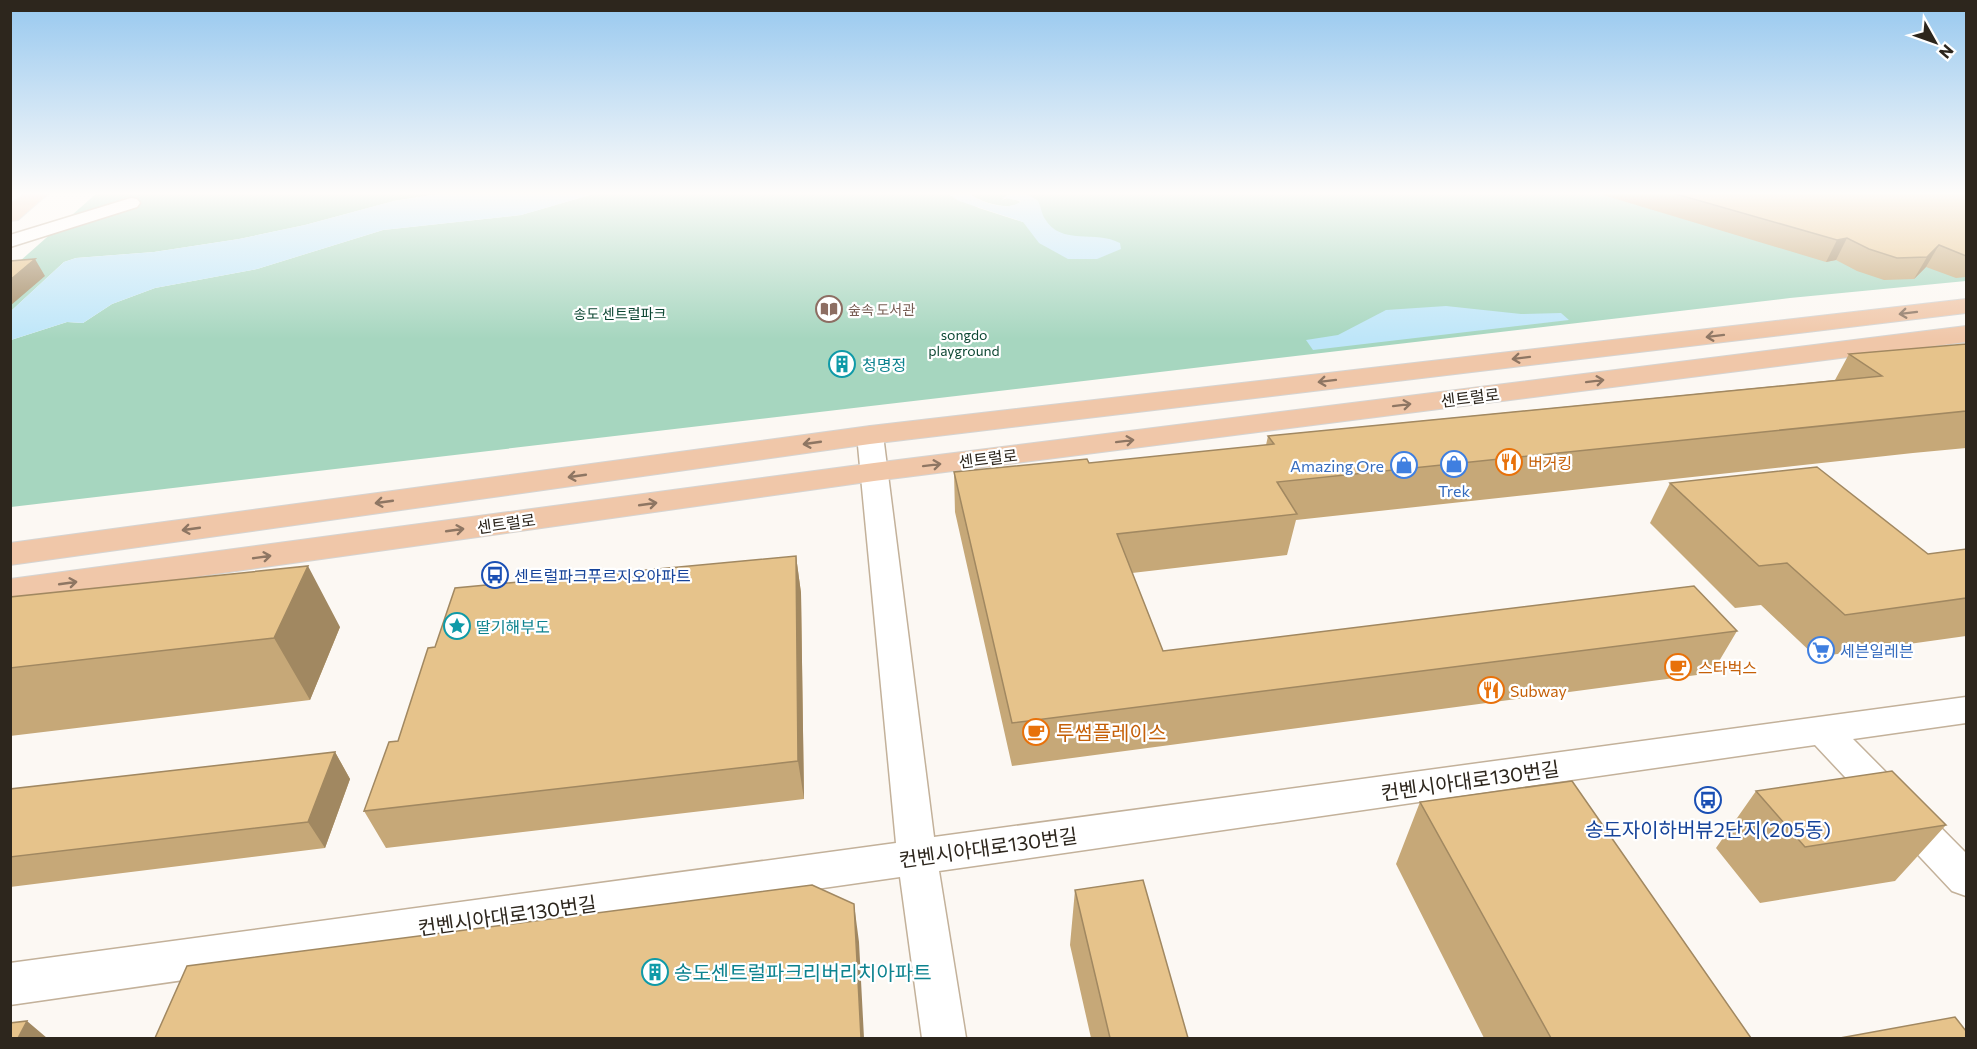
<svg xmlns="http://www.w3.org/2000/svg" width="1977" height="1049" font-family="Commissioner,'Noto Sans KR',sans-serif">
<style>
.green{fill:#a6d6bf}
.water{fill:#bee6f9}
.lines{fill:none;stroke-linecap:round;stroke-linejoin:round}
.minor-casing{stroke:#c3b19a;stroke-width:3}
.major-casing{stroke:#d5d4d2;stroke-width:2}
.minor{fill:#fff;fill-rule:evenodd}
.major{fill:#f0c7a9;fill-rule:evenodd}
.wall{fill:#c6a878}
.shaded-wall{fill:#a18861}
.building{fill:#e6c38b;stroke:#a18861;stroke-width:1.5}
.oneway{stroke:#8e7663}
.labels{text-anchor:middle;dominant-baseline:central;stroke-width:4.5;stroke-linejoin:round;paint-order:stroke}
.far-education-label{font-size:14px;fill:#785e54;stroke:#fff;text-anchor:start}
.far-park-label{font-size:14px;fill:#0c4632;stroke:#fff}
.culture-label{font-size:16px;fill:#0d838f;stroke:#fff;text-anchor:start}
.street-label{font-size:16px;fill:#2d261d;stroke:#fff}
.food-label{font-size:16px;fill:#c56008;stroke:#fff;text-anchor:start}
.shop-label{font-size:16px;fill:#366cbe;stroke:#fff;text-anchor:end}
.transit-label{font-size:16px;fill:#164399;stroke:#fff;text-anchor:start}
.near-food-label{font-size:20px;fill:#c56008;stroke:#fff;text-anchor:start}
.near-street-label{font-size:20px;fill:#2d261d;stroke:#fff}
.near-transit-label{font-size:20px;fill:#164399;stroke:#fff}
.near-culture-label{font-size:20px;fill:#0d838f;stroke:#fff;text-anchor:start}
</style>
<rect width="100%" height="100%" fill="#fcf8f3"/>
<path class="green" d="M 98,192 L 451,192 L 394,201 L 305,225 L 239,239 L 154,252 L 76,258 L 64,262 L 11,311 L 11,269 Z
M 600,192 L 953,192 L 947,193 L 979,208 L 1023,222 L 1038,201 L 1023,192 L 1966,192 L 1966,281 L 1790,298 L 11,507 L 11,340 L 67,322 L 83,323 L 112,304 L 155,288 L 257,269 L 383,230 L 521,215 Z
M 971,192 L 1006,192 L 1009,194 L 1002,200 L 1009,197 L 1021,202 C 1008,211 985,203 972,196 Z"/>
<path class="water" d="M 451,192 L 600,192 L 521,215 L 383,230 L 257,269 L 155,288 L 112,304 L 83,323 L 67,322 L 11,340 L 11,311 L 64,262 L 76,258 L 154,252 L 239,239 L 305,225 L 394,201 Z
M 971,192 L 972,196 C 984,203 1010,212 1021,201 L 1001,197 L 1007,197 L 1009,194 L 1006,192 L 1023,192 L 1038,201 C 1041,206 1041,213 1045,219 C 1061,246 1096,230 1120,243 L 1121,249 L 1097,259 L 1068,259 L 1039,243 L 1023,222 L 959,201 L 947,193 Z
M 1446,306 L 1521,314 L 1561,313 L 1569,320 L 1313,350 L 1306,340 L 1338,335 L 1386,310 Z"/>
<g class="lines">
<defs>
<path id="minor" d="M 131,198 L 137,199 L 140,203 L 137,207 L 10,247 L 10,235 Z
M 870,427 L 879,430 L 883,435 L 934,837 L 1966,697 L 1966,723 L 1853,739 L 1966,853 L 1966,896 L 1952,891 L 1815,745 L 939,871 L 966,1038 L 922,1038 L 900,877 L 10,1005 L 10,963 L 896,843 L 857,435 L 861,430 Z"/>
<path id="major" d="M 27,192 L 50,192 L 18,220 L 10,221 L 10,204 Z
M 1966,299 L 1966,313 L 870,444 L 10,565 L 10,543 L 870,426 Z
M 1966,326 L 1966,342 L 874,481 L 10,603 L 10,579 L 874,463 Z"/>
</defs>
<use href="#minor" class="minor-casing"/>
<use href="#major" class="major-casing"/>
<use href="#minor" class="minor"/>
<use href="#major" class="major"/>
</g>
<path class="wall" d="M 1593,192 L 1966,192 L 1966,277 L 1956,278 L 1926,267 L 1914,279 L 1884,280 L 1857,271 L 1836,260 L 1826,262 Z
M 1966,344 L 1966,448 L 1913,453 L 1296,520 L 1287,555 L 1132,573 L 1163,651 L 1737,631 L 1712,673 L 1012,766 L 955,512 L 954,472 L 1089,463 L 1266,445 L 1268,436 L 1835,380 L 1849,354 Z
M 1670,483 L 1928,554 L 1966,549 L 1966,636 L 1816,657 L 1761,605 L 1735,608 L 1650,523 Z
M 796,556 L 801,593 L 804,799 L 386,848 L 364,811 L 398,741 L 435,647 Z
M 10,597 L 340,627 L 310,700 L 10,736 Z
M 335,752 L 350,779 L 325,848 L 10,887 L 10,789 Z
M 1756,791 L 1946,825 L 1895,881 L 1760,903 L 1716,848 Z
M 1420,802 L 1751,1038 L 1484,1038 L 1396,864 Z
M 1075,890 L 1188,1038 L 1091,1038 L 1070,945 Z"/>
<path class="shaded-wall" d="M 1847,238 L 1836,260 L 1826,262 L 1837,240 Z
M 1939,245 L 1926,267 L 1914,279 L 1927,257 Z
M 35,259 L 45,276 L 10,306 L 10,280 Z
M 796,556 L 801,593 L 804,799 L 798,761 Z
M 308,566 L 340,627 L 310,700 L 274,638 Z
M 335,752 L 350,779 L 325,848 L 308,822 Z
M 854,904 L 859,942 L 864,1038 L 861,1038 Z
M 27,1021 L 47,1038 L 18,1038 Z"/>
<path class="building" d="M 1669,192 L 1966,192 L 1966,256 L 1939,245 L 1927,257 L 1897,258 L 1869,249 L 1847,238 L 1837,240 Z
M 35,259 L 10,280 L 10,261 Z
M 1966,344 L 1966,411 L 1277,482 L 1297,514 L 1117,534 L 1163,651 L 1694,586 L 1737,631 L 1012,723 L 954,472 L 1087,459 L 1089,463 L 1274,444 L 1268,436 L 1882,376 L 1849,354 Z
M 1817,467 L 1928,554 L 1966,549 L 1966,598 L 1845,615 L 1787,563 L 1759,566 L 1670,483 Z
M 796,556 L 798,761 L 364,811 L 389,742 L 398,741 L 428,648 L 435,647 L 455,588 Z
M 308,566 L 274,638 L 10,668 L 10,597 Z
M 335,752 L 308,822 L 10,857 L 10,789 Z
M 1892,771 L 1946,825 L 1805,847 L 1756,791 Z
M 1572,781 L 1751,1038 L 1551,1038 L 1420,802 Z
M 1143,880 L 1188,1038 L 1110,1038 L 1075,890 Z
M 812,885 L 854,904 L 861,1038 L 155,1038 L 187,966 Z
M 1955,1017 L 1966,1031 L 1966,1038 L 1840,1038 Z
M 27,1021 L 18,1038 L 10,1038 L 10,1023 Z"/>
<defs><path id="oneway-shaft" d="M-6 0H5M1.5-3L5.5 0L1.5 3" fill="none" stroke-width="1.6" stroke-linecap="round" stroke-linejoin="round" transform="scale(1.5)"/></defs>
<g class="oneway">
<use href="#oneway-shaft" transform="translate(1908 313) rotate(173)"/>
<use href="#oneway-shaft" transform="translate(1715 336) rotate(173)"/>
<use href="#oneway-shaft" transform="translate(1521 358) rotate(173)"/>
<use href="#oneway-shaft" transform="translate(1327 381) rotate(173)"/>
<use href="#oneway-shaft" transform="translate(1595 381) rotate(-7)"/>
<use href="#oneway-shaft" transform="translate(1402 405) rotate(-7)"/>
<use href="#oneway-shaft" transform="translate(1125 441) rotate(-7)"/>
<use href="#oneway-shaft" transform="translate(812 443) rotate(172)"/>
<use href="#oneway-shaft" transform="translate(932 465) rotate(-7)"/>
<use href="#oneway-shaft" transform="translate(577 476) rotate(172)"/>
<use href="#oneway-shaft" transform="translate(384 502) rotate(172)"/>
<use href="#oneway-shaft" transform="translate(648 504) rotate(-8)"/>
<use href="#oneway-shaft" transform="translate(191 529) rotate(172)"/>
<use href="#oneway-shaft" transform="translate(455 530) rotate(-8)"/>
<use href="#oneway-shaft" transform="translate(262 557) rotate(-8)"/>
<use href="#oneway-shaft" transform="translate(68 583) rotate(-8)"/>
</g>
<linearGradient id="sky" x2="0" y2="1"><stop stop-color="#97c8ef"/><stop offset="0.57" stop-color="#fefcfa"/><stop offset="1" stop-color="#fefcfa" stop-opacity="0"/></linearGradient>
<rect width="1977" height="339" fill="url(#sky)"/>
<defs>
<symbol id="library-ring" viewBox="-11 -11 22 22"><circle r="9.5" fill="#fff" stroke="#8d6e63" stroke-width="1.5"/><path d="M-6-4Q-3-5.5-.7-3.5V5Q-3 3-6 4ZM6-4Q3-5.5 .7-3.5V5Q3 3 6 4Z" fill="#8d6e63"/></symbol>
<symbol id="building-ring" viewBox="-11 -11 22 22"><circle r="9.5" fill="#fff" stroke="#0f9aa8" stroke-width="1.5"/><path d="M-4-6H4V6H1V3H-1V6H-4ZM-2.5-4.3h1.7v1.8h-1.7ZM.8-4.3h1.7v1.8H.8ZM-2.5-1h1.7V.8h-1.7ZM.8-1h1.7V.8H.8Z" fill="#0f9aa8"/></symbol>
<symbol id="restaurant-ring" viewBox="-11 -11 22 22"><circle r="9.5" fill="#fff" stroke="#e8710a" stroke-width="1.5"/><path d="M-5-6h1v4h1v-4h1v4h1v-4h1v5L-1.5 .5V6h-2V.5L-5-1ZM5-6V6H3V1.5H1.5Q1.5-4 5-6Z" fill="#e8710a"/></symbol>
<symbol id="shop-ring" viewBox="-11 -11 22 22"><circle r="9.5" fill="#fff" stroke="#3f7fe0" stroke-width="1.5"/><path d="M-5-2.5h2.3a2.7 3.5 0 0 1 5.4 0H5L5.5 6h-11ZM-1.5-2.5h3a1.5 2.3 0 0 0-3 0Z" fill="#3f7fe0"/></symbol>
<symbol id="bus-ring" viewBox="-11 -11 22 22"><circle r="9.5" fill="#fff" stroke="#1a4fb4" stroke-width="1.5"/><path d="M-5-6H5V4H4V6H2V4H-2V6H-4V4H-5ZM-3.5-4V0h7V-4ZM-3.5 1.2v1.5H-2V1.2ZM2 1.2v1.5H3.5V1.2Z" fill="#1a4fb4"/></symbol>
<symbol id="sight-ring" viewBox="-11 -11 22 22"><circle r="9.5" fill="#fff" stroke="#0f9aa8" stroke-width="1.5"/><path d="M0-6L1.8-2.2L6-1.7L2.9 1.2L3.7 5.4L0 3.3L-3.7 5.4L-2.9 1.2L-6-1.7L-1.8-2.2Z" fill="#0f9aa8"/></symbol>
<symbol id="supermarket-ring" viewBox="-11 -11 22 22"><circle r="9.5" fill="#fff" stroke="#3f7fe0" stroke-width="1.5"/><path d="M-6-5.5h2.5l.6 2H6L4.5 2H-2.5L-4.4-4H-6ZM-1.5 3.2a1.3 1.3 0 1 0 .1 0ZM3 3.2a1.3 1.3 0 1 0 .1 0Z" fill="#3f7fe0"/></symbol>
<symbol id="cafe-ring" viewBox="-11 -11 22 22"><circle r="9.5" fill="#fff" stroke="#e8710a" stroke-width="1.5"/><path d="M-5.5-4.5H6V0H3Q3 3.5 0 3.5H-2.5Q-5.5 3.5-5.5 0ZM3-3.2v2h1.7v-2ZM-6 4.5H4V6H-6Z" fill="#e8710a"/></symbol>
</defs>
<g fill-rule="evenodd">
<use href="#library-ring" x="814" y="294" width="30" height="30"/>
<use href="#building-ring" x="827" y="349" width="30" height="30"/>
<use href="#restaurant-ring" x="1494" y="447" width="30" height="30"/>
<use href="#shop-ring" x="1439" y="449" width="30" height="30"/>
<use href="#shop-ring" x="1389" y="450" width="30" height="30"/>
<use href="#bus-ring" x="480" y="560" width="30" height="30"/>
<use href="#sight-ring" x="442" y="611" width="30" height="30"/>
<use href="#supermarket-ring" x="1806" y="635" width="30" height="30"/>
<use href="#cafe-ring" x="1663" y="652" width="30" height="30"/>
<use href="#restaurant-ring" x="1476" y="675" width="30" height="30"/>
<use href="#cafe-ring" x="1021" y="717" width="30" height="30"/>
<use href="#bus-ring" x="1693" y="785" width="30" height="30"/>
<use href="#building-ring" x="640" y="957" width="30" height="30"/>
</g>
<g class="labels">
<g class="far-education-label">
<text x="848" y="309">숲속 도서관</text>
</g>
<g class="far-park-label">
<text x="620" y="313">송도 센트럴파크</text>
<text x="964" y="334">songdo<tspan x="964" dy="16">playground</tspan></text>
</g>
<g class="culture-label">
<text x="862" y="364">청명정</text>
<text x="476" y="626">딸기해부도</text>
</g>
<g class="street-label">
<text transform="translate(1470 397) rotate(-7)">센트럴로</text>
<text transform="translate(988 458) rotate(-7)">센트럴로</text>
<text transform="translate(506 523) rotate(-8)">센트럴로</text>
</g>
<g class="food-label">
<text x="1528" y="462">버거킹</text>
<text x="1698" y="667">스타벅스</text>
<text x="1510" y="690">Subway</text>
</g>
<g class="shop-label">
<text x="1384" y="465">Amazing Ore</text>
<text x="1454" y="490" text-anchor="middle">Trek</text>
<text x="1840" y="650" text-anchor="start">세븐일레븐</text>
</g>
<g class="transit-label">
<text x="514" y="575">센트럴파크푸르지오아파트</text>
</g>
<g class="near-food-label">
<text x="1056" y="732">투썸플레이스</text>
</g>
<g class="near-street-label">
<text transform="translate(1470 780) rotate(-8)">컨벤시아대로130번길</text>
<text transform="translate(988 847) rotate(-8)">컨벤시아대로130번길</text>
<text transform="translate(507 915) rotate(-8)">컨벤시아대로130번길</text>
</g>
<g class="near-transit-label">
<text x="1708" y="829">송도자이하버뷰2단지(205동)</text>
</g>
<g class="near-culture-label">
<text x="674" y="972">송도센트럴파크리버리치아파트</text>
</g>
</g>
<rect width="1977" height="1049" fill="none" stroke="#2d261d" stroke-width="24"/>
<g transform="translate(1935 42) rotate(130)" stroke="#ffffff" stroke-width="4.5" paint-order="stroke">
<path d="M0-4.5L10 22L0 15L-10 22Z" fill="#2d261d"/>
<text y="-9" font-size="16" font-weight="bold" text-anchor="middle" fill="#2d261d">N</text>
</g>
</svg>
